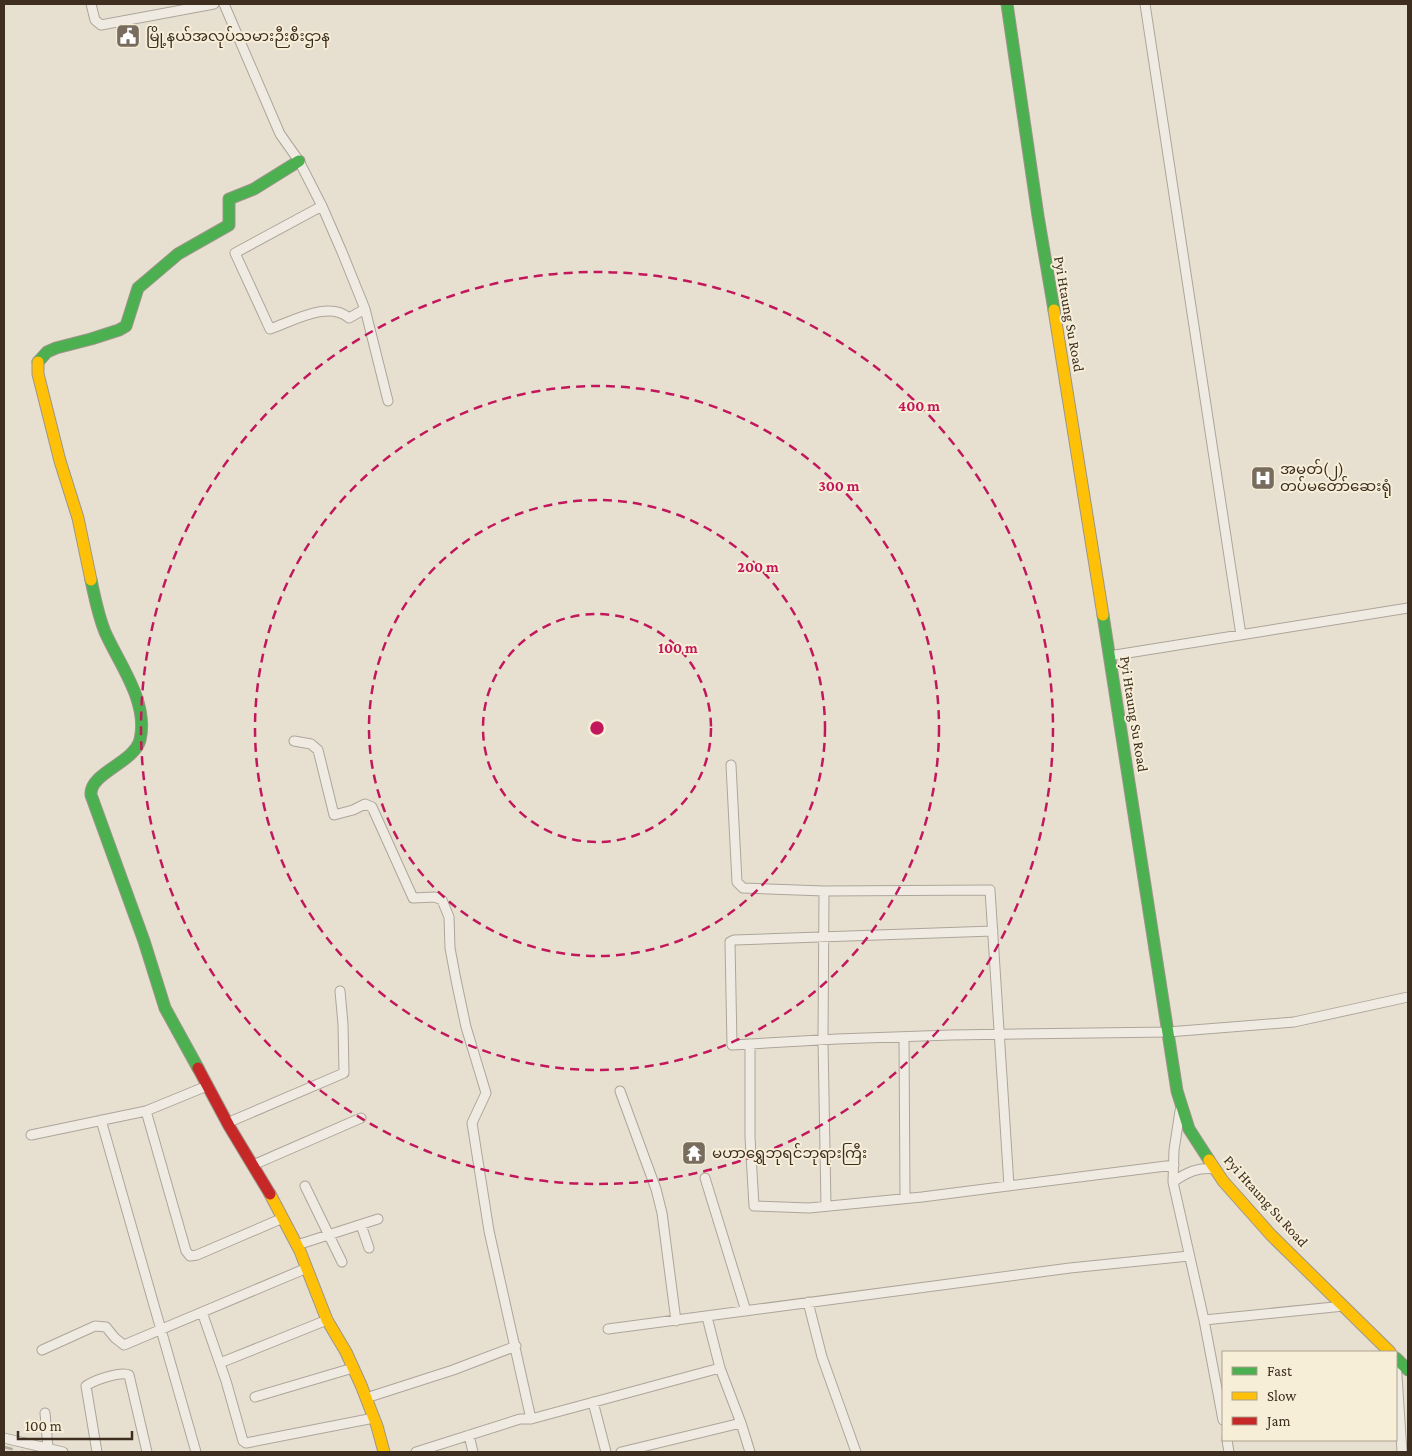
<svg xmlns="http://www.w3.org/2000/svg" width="1412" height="1456" font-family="'Crimson Pro','Noto Sans Myanmar',serif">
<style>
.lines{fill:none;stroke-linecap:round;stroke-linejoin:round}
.street-casing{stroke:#ada599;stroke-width:11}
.fast-casing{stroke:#9c958a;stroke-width:13}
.slow-casing{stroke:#9c958a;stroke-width:13}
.jam-casing{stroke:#9c958a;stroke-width:13}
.street{stroke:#efebe3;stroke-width:9}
.fast{stroke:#4caf50;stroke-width:11}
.slow{stroke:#ffc107;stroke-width:11}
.jam{stroke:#c62828;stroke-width:11}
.rail{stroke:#afaaa2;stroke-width:2.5;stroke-dasharray:9 9;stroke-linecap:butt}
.ring{fill:none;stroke:#c2185b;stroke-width:2.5;stroke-dasharray:9 6}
.labels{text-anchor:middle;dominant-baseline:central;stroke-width:4;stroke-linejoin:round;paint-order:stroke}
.poi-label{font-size:15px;fill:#3d2e20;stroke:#f7eed8;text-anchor:start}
.street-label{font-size:15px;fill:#3d2e20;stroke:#f7eed8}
.centre{fill:#c2185b;stroke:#f7eed8;stroke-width:2.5}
.ring-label{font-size:15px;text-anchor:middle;font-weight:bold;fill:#c2185b;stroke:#f7eed8;stroke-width:4;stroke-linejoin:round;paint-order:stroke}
</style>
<rect width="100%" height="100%" fill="#e7e0d1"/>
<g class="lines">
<defs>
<path id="street" d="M 91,4 L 95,20 L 101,25 L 214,4
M 224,4 L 280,134 L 299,161 L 322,206 L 342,252 L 365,309 L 388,401
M 1145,4 L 1241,635
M 322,206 L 235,253 L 270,329 C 293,321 329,300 349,318 L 365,309
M 1109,656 L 1408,608
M 294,741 L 311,744 L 318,750 L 334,815 L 353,810 L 365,804 L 372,807 L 413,898 L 435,897 L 442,900 L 449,917 L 450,948 L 456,980 L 466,1027 L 486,1093 L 472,1123 L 489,1231 L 531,1419
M 731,765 L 737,882 L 743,888 L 824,891 L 990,890 L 1009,1186
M 824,891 L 823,1040 L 826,1206
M 993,931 L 734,940 L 730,942 L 732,1045 L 837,1039 L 951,1035 L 1168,1032 L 1294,1022 L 1408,997
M 904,1037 L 905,1198
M 750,1044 L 750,1137 L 754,1206 L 809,1208 L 922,1197 L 1174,1165
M 620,1091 L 656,1189 L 662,1213 L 676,1321
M 146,1111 L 186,1251 L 190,1256 L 197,1255 L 283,1218
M 1180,1111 L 1174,1150 L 1173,1182 L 1204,1320 L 1223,1420
M 101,1120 L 196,1452
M 227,1123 L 344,1073 L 343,1024 L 340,991
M 31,1135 L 146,1111 L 207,1086
M 253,1165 L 361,1118
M 705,1178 L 746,1311
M 1173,1182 C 1187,1172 1198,1167 1215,1169
M 305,1186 L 342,1262
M 361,1225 L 369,1248
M 297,1245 L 378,1219
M 808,1302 L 822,1357 L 856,1452
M 202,1312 L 226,1381 L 243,1441 L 246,1443 L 374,1418
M 707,1317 L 720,1368 L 741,1423 L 750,1452
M 1204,1320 L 1344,1306
M 608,1329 L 1070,1268 L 1189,1256
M 42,1350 L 95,1326 L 106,1327 L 115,1338 L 124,1345 L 307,1268
M 1396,1360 L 1402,1452
M 220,1363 L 327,1320
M 255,1397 L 353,1368
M 366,1398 L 453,1370 L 516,1346
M 593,1402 L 606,1452
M 45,1413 L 48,1448
M 469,1435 L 473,1452
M 4,1438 L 63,1452
M 1227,1440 L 1229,1452
M 97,1452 L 86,1386 C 94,1380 121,1371 129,1375 L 147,1452
M 416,1452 L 520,1419 L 531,1419 L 720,1368
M 621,1452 L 741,1423"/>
<path id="fast" d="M 1007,4 L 1038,216 L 1054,310
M 38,362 L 47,352 L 56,348 L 91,339 L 119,330 L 126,326 L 138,288 L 178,254 L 229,225 L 229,199 L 254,189 L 299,161
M 91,580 C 95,598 98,615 105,632 C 119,664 149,702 140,740 C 134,763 89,773 91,795 L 144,941 L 165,1008 L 198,1068
M 1103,615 L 1177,1091 L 1189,1129 L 1209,1160
M 1396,1358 L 1408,1370"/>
<path id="slow" d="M 1054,310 L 1103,615
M 38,362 L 38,374 L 60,461 L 78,518 L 91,580
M 1209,1160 L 1223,1181 L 1271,1235 L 1390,1352
M 270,1194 L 300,1251 L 327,1320 L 346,1352 L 361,1385 L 377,1426 L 384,1452"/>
<path id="jam" d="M 198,1068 L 229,1126 L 270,1194"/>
</defs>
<use href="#street" class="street-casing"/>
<use href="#fast" class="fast-casing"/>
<use href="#slow" class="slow-casing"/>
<use href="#jam" class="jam-casing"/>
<use href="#street" class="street"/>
<use href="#fast" class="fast"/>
<use href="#slow" class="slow"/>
<use href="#jam" class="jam"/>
<path class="rail" d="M 4,1447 L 23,1452"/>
</g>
<g class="ring">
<circle cx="597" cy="728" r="114"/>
<circle cx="597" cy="728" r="228"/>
<circle cx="597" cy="728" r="342"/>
<circle cx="597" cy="728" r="456"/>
</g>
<defs>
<symbol id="civic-square" viewBox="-11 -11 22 22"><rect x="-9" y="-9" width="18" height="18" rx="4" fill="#786c5e" stroke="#f7eed8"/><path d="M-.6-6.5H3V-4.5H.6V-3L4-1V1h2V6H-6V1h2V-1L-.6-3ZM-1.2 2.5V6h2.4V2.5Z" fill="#fff"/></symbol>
<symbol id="hospital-square" viewBox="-11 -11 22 22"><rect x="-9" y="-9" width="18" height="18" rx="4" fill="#786c5e" stroke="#f7eed8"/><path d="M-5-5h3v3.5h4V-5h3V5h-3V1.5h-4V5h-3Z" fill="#fff"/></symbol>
<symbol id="temple-square" viewBox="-11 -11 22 22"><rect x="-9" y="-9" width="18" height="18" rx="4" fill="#786c5e" stroke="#f7eed8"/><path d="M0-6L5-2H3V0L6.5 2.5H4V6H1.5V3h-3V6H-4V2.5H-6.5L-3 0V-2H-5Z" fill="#fff"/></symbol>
</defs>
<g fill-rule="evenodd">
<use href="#civic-square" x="114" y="22" width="28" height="28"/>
<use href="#hospital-square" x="1249" y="464" width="28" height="28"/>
<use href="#temple-square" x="680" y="1139" width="28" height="28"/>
</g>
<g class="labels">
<g class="poi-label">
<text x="146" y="36">မြို့နယ်အလုပ်သမားဉီးစီးဌာန</text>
<text x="1280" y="469">အမှတ်(၂)<tspan x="1280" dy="17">တပ်မတော်ဆေးရုံ</tspan></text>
<text x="712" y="1153">မဟာရွှေဘုရင်ဘုရားကြီး</text>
</g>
<g class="street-label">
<text transform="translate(1069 314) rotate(80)">Pyi Htaung Su Road</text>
<text transform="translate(1134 714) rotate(81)">Pyi Htaung Su Road</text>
<text transform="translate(1266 1201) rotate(48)">Pyi Htaung Su Road</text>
</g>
</g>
<circle cx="597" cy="728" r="8" class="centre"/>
<g class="ring-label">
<text x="919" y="411">400 m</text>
<text x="839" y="491">300 m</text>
<text x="758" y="572">200 m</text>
<text x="678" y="653">100 m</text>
</g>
<rect width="1412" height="1456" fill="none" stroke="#3d2e20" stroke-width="10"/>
<rect x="1222" y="1351" width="175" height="90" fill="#f7eed8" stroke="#ada18e"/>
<rect x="1232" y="1367" width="25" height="8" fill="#4caf50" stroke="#ada18e"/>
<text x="1267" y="1376" font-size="15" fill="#3d2e20">Fast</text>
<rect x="1232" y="1392" width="25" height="8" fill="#ffc107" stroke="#ada18e"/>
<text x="1267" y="1401" font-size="15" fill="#3d2e20">Slow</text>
<rect x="1232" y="1417" width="25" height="8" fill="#c62828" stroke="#ada18e"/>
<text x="1267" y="1426" font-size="15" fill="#3d2e20">Jam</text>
<path d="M18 1431v8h114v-8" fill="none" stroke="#3d2e20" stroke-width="2.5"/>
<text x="25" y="1431" font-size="15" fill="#3d2e20" stroke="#f7eed8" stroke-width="4" paint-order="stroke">100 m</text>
</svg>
